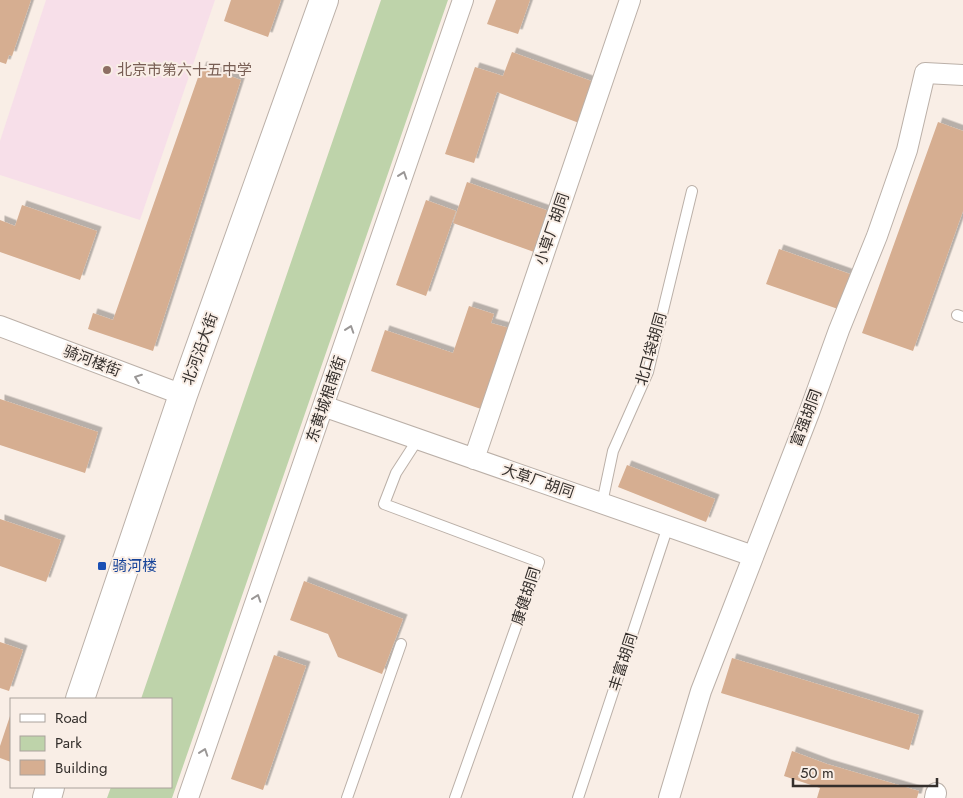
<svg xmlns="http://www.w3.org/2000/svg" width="963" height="798" font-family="Jost,'Noto Sans SC',sans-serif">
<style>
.education{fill:#f7dfe9}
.green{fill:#bed3aa}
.building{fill:#d6ae91;filter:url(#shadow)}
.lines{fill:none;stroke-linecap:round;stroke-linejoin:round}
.lane-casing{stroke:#bbb0a8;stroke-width:12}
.street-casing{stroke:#bbb0a8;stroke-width:22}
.secondary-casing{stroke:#bbb0a8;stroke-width:30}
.lane{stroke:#fff;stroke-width:10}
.street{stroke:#fff;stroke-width:20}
.secondary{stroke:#fff;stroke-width:28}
.oneway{stroke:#9a9796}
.education-dot{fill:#8d6e63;stroke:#f9eee6;stroke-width:2}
.transit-dot{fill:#1a4fb4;stroke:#f9eee6;stroke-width:2}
.labels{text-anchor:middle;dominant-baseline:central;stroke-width:4;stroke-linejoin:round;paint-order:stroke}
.education-label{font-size:15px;fill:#785e54;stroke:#f9eee6;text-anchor:start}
.street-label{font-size:15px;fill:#342f2c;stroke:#f9eee6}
.transit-label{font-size:15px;fill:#164399;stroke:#f9eee6;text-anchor:start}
</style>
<defs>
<filter id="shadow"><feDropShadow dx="4.5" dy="-4.5" stdDeviation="0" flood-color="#0004"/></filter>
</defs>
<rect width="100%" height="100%" fill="#f9eee6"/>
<path class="education" d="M 46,0 L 215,0 L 140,220 L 0,175 L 0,141 Z"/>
<path class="green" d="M 381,0 L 448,0 L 172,798 L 107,798 L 111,787 L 171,787 L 171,699 L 141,699 Z"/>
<path class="building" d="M 0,0 L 31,0 L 12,56 L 9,55 L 6,64 L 0,62 Z
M 231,0 L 281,0 L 268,37 L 224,21 Z
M 496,0 L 530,0 L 518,34 L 487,24 Z
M 512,52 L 594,82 L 579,123 L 497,92 L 474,163 L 445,154 L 475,67 L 503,76 Z
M 202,66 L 241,80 L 153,351 L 88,329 L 93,313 L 113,320 Z
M 938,122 L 963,131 L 963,211 L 913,351 L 862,333 Z
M 467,182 L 549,211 L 534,252 L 453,223 Z
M 426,200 L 456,211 L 426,296 L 396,285 Z
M 22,205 L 97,231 L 80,280 L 0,252 L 0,220 L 15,226 Z
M 779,249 L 850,274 L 838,309 L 766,284 Z
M 469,306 L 494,314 L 491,323 L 509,328 L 481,409 L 371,371 L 385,330 L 453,353 Z
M 0,399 L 98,432 L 85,473 L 0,445 Z
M 627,465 L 715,499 L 706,522 L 618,487 Z
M 0,519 L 61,540 L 46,582 L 0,566 Z
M 304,581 L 403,619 L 382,674 L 338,657 L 328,634 L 290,620 Z
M 0,642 L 23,650 L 9,691 L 0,688 Z
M 274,655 L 306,666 L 263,790 L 231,779 Z
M 732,658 L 919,715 L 909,750 L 721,693 Z
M 11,713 L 11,762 L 0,758 L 0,746 Z
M 792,751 L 827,764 L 919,791 L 917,798 L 817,798 L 820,788 L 784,776 Z"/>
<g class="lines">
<defs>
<path id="lane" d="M 957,315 L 963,317
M 418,439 L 396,473 L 384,504 L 539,562 L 455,798
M 602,503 L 613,451 L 648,372 L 692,191
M 347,798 L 401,644
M 578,798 L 668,526"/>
<path id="street" d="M 0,326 L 183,395
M 323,406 L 753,556
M 474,459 L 630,0
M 188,798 L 463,0
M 669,798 L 701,691 L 809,413 L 839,330 L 877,236 L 907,150 L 925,73 L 963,75
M 935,798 L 936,793"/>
<path id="secondary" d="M 80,699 L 183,395 L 324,0
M 47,798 L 50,787"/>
</defs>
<use href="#lane" class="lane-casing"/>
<use href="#street" class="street-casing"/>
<use href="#secondary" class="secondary-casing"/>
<use href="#lane" class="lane"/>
<use href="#street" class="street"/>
<use href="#secondary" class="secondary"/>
</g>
<defs><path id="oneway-chevron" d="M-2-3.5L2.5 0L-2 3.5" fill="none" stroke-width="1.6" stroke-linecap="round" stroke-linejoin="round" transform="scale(1.25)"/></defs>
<g class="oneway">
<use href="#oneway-chevron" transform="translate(403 175) rotate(-71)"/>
<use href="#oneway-chevron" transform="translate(350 329) rotate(-71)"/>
<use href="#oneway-chevron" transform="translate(138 378) rotate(-159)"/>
<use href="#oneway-chevron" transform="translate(257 598) rotate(-71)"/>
<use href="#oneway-chevron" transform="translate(204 752) rotate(-71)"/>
</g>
<circle class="education-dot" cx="107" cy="70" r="5"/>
<rect class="transit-dot" x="97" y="561" width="10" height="10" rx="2.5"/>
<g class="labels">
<g class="education-label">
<text x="117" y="70">北京市第六十五中学</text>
</g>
<g class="street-label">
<text transform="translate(552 229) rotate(-71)">小草厂胡同</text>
<text transform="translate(200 349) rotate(-70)">北河沿大街</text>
<text transform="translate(651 349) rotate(-74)">北口袋胡同</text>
<text transform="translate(92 361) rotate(21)">骑河楼街</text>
<text transform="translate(326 399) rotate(-71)">东黄城根南街</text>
<text transform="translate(806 418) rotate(-69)">富强胡同</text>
<text transform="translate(538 481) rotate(19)">大草厂胡同</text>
<text transform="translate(526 596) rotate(-72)">康健胡同</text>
<text transform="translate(623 662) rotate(-72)">丰富胡同</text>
</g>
<g class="transit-label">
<text x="112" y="566">骑河楼</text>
</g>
</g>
<rect x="10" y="698" width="162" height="90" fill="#f9eee6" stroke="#aaa29c"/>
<rect x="20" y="714" width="25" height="8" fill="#ffffff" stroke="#aaa29c"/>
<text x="55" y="723" font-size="15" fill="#342f2c">Road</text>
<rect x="20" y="736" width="25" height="15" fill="#bed3aa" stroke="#aaa29c"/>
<text x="55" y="748" font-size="15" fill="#342f2c">Park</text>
<rect x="20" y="760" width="25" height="15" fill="#d6ae91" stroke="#aaa29c"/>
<text x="55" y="773" font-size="15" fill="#342f2c">Building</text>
<path d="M793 778v8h144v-8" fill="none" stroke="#342f2c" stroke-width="2.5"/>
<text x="800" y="778" font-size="15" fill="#342f2c" stroke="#f9eee6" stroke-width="4" paint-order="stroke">50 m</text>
</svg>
